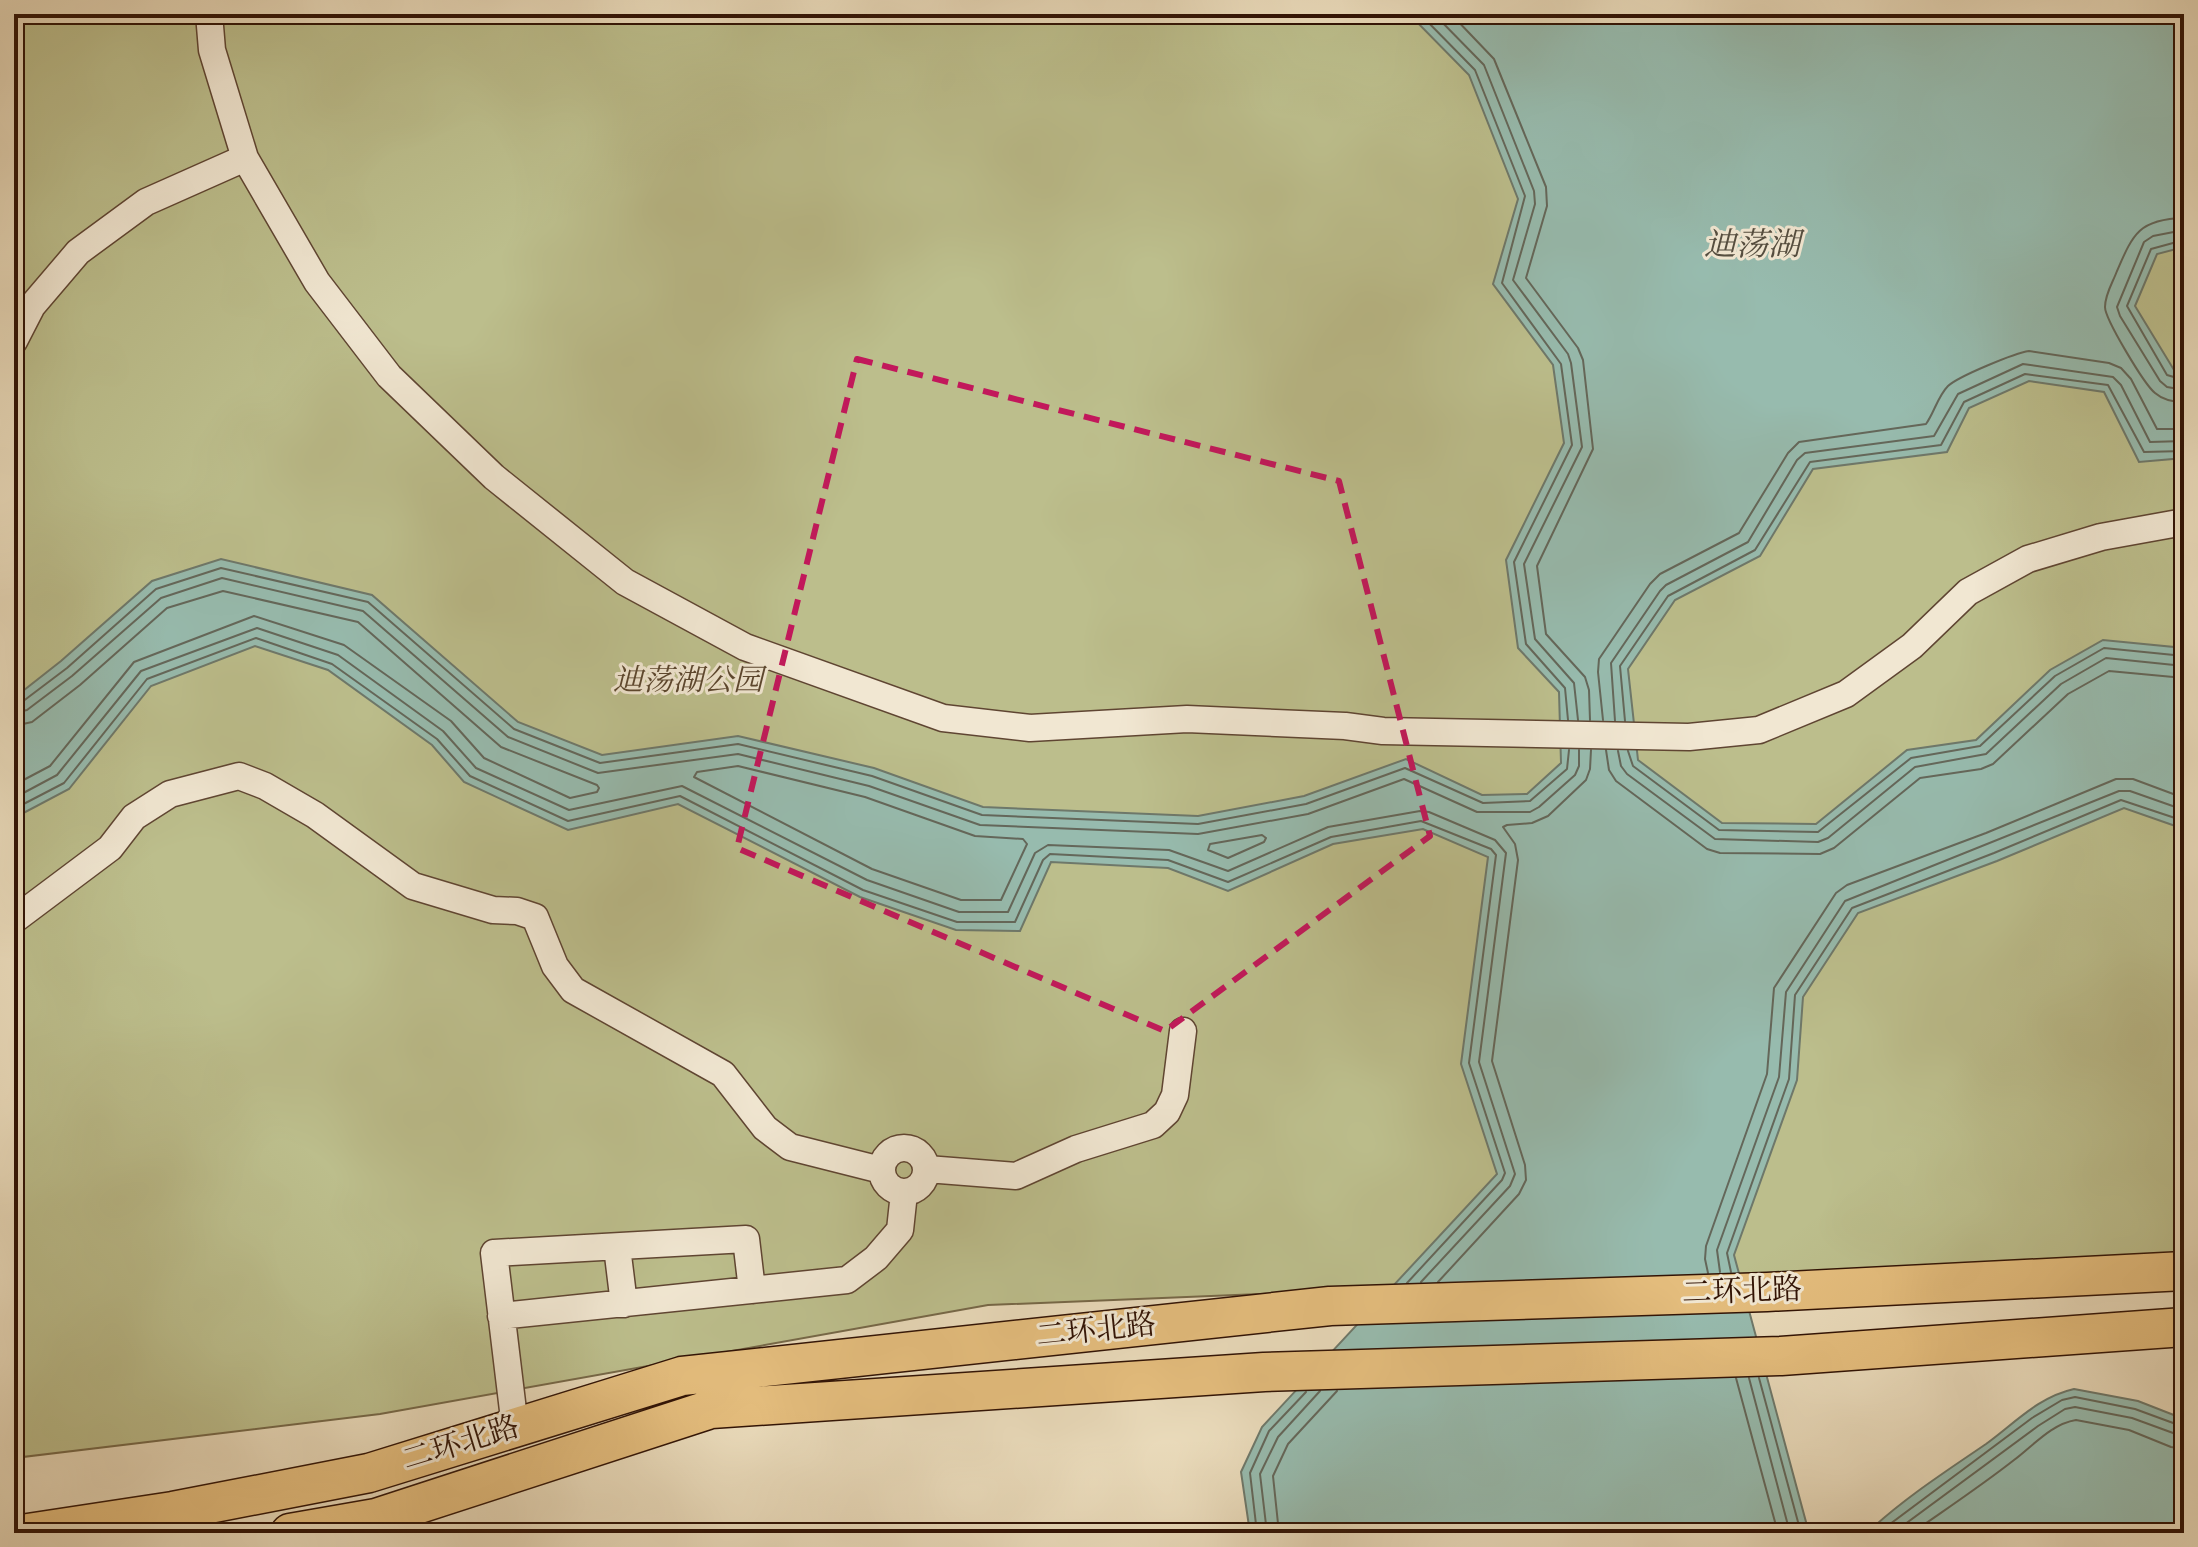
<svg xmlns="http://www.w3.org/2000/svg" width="2198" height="1547" font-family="'IM FELL DW Pica','Noto Serif SC',serif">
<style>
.green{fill:#bcbe8c;stroke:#766848;stroke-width:2}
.water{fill:#97bbae;stroke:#6e786a;stroke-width:2}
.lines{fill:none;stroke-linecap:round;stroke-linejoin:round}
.shore{stroke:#64675a;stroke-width:2}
.minor-casing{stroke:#5f4532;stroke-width:29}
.highway-casing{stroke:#311305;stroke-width:41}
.minor{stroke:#f1e7d2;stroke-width:26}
.highway{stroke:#e4bd7d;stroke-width:38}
.marked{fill:none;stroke:#c2185b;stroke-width:6;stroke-dasharray:16 10;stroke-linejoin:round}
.labels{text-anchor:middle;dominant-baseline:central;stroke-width:6;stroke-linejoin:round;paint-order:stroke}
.park-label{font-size:30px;font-style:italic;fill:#5b462e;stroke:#f1e7d2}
.street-label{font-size:30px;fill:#311305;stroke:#f1e7d2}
.water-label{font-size:32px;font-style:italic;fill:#554e40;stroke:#f1e7d2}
</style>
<rect width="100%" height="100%" fill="#e9daba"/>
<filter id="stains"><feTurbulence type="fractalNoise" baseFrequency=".0025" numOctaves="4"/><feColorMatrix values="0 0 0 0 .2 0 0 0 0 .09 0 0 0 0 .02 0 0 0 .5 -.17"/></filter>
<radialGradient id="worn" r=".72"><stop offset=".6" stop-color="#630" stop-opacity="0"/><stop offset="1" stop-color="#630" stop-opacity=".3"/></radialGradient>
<path class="green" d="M 14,14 L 2184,14 L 2184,1257 L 988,1305 L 380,1414 L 14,1458 Z"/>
<path class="water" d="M 1409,14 L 2184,14 L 2184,247 L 2157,254 L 2135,306 L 2174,370 L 2184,373 L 2184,458 L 2139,462 L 2104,392 L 2029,381 L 1969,408 L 1947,452 L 1813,469 L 1760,556 L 1675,600 L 1628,669 L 1638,760 L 1722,823 L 1816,824 L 1907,750 L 1976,740 L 2050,670 L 2103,640 L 2184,648 L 2184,829 L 2124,808 L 1997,861 L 1858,913 L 1803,997 L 1797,1080 L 1734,1255 L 1809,1533 L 1250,1533 L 1241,1472 L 1262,1427 L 1497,1174 L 1461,1064 L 1488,857 L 1423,829 L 1333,844 L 1228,891 L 1168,868 L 1051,862 L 1020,931 L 956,930 L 860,897 L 678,804 L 568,830 L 464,782 L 432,745 L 328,670 L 255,646 L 151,686 L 69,789 L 14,818 L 14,698 L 61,661 L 152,581 L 221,559 L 372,595 L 518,722 L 602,755 L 738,736 L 874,768 L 983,807 L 1198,816 L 1304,796 L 1406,759 L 1482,795 L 1527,794 L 1561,763 L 1559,692 L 1518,648 L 1506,560 L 1564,443 L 1553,365 L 1493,284 L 1518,199 L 1469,75 Z
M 2074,1389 L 2138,1401 L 2184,1419 L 2184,1533 L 1867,1533 C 1903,1499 1945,1472 1986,1444 C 2015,1423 2038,1397 2074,1389 Z"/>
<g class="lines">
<path class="shore" d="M 1420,14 L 1475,70 L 1525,196 L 1502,283 L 1561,364 L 1572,445 L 1514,562 L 1526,644 L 1565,688 L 1568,720
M 1434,14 L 1484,65 L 1534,191 L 1535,204 L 1513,280 L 1568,354 L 1571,363 L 1582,447 L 1524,564 L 1535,639 L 1574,683 L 1578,720
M 1451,14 L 1494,59 L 1546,187 L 1547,206 L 1526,278 L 1578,348 L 1583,360 L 1593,449 L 1537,566 L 1546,634 L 1585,677 L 1589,690 L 1590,720
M 2184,218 C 2139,219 2133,234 2117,271 C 2113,282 2105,294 2105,307 C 2105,319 2144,384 2155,393 C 2163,400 2174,402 2184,402
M 2184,230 L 2153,236 L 2144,242 L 2117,307 L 2120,316 L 2160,381 L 2167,387 L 2184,390
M 2184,240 L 2151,249 L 2127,306 L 2167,375 L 2184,380
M 14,703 L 22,702 L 67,668 L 156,589 L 221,568 L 368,602 L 514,729 L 600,763 L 738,744 L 872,776 L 982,815 L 1198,824 L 1306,804 L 1405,768 L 1483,803 L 1530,801 L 1567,769 L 1569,750
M 14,713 L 27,710 L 72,676 L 161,598 L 222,578 L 363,611 L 508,737 L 598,773 L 738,754 L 869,786 L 980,825 L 1198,834 L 1308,814 L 1404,779 L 1477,812 L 1530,812 L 1539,807 L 1575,775 L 1579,766 L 1579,750
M 1603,720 L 1598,672 L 1599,659 L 1650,584 L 1660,574 L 1739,533 L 1788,453 L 1799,442 L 1926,424 C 1934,413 1938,396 1948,386 C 1959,376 2015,353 2029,351 L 2109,363 L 2121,368 L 2131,379 L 2157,429 L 2184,429
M 1615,721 L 1611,663 L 1660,591 L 1666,585 L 1748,542 L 1797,460 L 1805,453 L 1934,436 L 1958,394 L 2023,364 L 2113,377 L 2121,385 L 2150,442 L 2184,441
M 1625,721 L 1620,666 L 1668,596 L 1755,550 L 1810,462 L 1941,445 L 1964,402 L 2025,374 L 2108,385 L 2144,452 L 2184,451
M 14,726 L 32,722 L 80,685 L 167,608 L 223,591 L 358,622 L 501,747 L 597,785 L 599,788 L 597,792 L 570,798 L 484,758 L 451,721 L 344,645 L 254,616 L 134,662 L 50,766 L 14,785
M 1606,750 L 1609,770 L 1616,781 L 1707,849 L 1720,853 L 1820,854 L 1834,848 L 1920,778 L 1981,769 L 1993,764 L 2068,694 L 2109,671 L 2184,678
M 1618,751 L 1621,766 L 1627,774 L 1715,839 L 1818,842 L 1828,838 L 1915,767 L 1986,754 L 2061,684 L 2106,658 L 2184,666
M 1628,751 L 1633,766 L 1719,830 L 1818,832 L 1911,758 L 1980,746 L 2055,676 L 2104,648 L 2184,656
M 738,766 L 865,797 L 975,836 L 1023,839 L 1027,844 L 1001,900 L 961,900 L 872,869 L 694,777 L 697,772 Z
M 14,798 L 57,775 L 141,671 L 257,628 L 338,655 L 443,731 L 476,768 L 569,810 L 682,786 L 867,880 L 959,912 L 1008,912 L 1035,853 L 1048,845 L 1169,850 L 1228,871 L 1328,827 L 1420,811 L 1429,812 L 1495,840 L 1506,853 L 1479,1062 L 1515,1174 L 1510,1186 L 1421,1282
M 14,809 L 64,783 L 147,679 L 256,638 L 332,664 L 437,739 L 470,776 L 568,821 L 680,796 L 863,890 L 957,922 L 1015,922 L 1043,860 L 1050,854 L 1168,860 L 1228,882 L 1331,837 L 1421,821 L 1491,849 L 1496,855 L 1469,1063 L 1505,1173 L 1502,1180 L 1407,1283
M 1262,835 L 1266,838 L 1264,842 L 1228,858 L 1208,850 L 1210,844 Z
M 1720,1272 L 1717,1250 L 1779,1077 L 1786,992 L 1845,901 L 2119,791 L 2130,791 L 2184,810
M 1731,1272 L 1727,1253 L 1789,1079 L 1795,995 L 1852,908 L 1994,853 L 2121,800 L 2184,821
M 1708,1273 L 1705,1259 L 1706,1246 L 1767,1074 L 1774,988 L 1836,893 L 1847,885 L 1986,833 L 2116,779 L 2133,779 L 2184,798
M 1438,1282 L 1519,1194 L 1526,1180 L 1525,1165 L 1492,1061 L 1518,860 L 1515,844 L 1503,827 L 1507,825 L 1532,823 L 1548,816 L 1586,780 L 1590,769 L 1591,750
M 1736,1378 L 1778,1533
M 1749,1378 L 1790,1533
M 1759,1378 L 1801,1533
M 1257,1533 L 1250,1473 L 1269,1431 L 1306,1392
M 1267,1533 L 1260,1474 L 1278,1437 L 1320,1391
M 1279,1533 L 1273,1476 L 1288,1444 L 1337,1391
M 1878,1533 L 2032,1418 L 2062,1400 L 2075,1397 L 2135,1409 L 2184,1427
M 1893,1533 L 2038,1426 L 2065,1409 L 2075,1407 L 2132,1418 L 2184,1437
M 1912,1533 C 1946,1509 1981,1486 2014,1460 C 2033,1446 2051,1424 2076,1420 L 2129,1430 L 2171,1447 L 2184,1449"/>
<defs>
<path id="minor" d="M 209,14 L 212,50 L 245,158 L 317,282 L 389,376 L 494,477 L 625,582 L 745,647 L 943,718 L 1030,728 L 1187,719 L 1345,726 L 1383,731 L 1689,737 L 1759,730 L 1846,694 L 1912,646 L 1968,592 L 2028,559 L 2101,537 L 2184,522
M 14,341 L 32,306 L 78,252 L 146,202 L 245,158
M 14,920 L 110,848 L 134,817 L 170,794 L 239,776 L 265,786 L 315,815 L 413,886 L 493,910 L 517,911 L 535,917 L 555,966 L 573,990 L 723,1074 L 765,1128 L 790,1147 L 881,1170
M882 1170a22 22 0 1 1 44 0a22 22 0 1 1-44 0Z
M 927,1169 L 1016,1176 L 1076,1149 L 1153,1125 L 1167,1112 L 1175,1095 L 1183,1031
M 617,1247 L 624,1304
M 501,1316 L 847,1280 L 876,1258 L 900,1230 L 904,1193
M 515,1427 L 494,1253 L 746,1239 L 752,1290"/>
<path id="highway" d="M 28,1533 L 173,1511 L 369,1473 L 682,1376 L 1330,1306 L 1767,1292 L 2184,1271
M 290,1533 L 376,1518 L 711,1409 L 1264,1372 L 1781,1356 L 2184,1327"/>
</defs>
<use href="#minor" class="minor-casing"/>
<use href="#highway" class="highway-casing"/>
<use href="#minor" class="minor"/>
<use href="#highway" class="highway"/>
</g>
<path class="marked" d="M 857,359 L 1339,481 L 1430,836 L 1165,1031 L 737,848 Z"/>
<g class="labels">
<g class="park-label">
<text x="688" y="681">迪荡湖公园</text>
</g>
<g class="street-label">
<text transform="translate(1742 1292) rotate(-2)">二环北路</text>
<text transform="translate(1096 1331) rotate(-6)">二环北路</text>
<text transform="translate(461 1444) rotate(-17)">二环北路</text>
</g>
<g class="water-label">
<text x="1752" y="246">迪荡湖</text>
</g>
</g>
<rect width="2198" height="1547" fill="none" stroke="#e9daba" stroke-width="48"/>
<rect x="16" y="16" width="2166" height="1515" fill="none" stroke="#311305" stroke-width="4"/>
<rect x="24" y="24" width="2150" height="1499" fill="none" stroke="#311305" stroke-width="2"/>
<rect width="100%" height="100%" filter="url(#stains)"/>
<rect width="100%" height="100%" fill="url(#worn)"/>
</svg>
